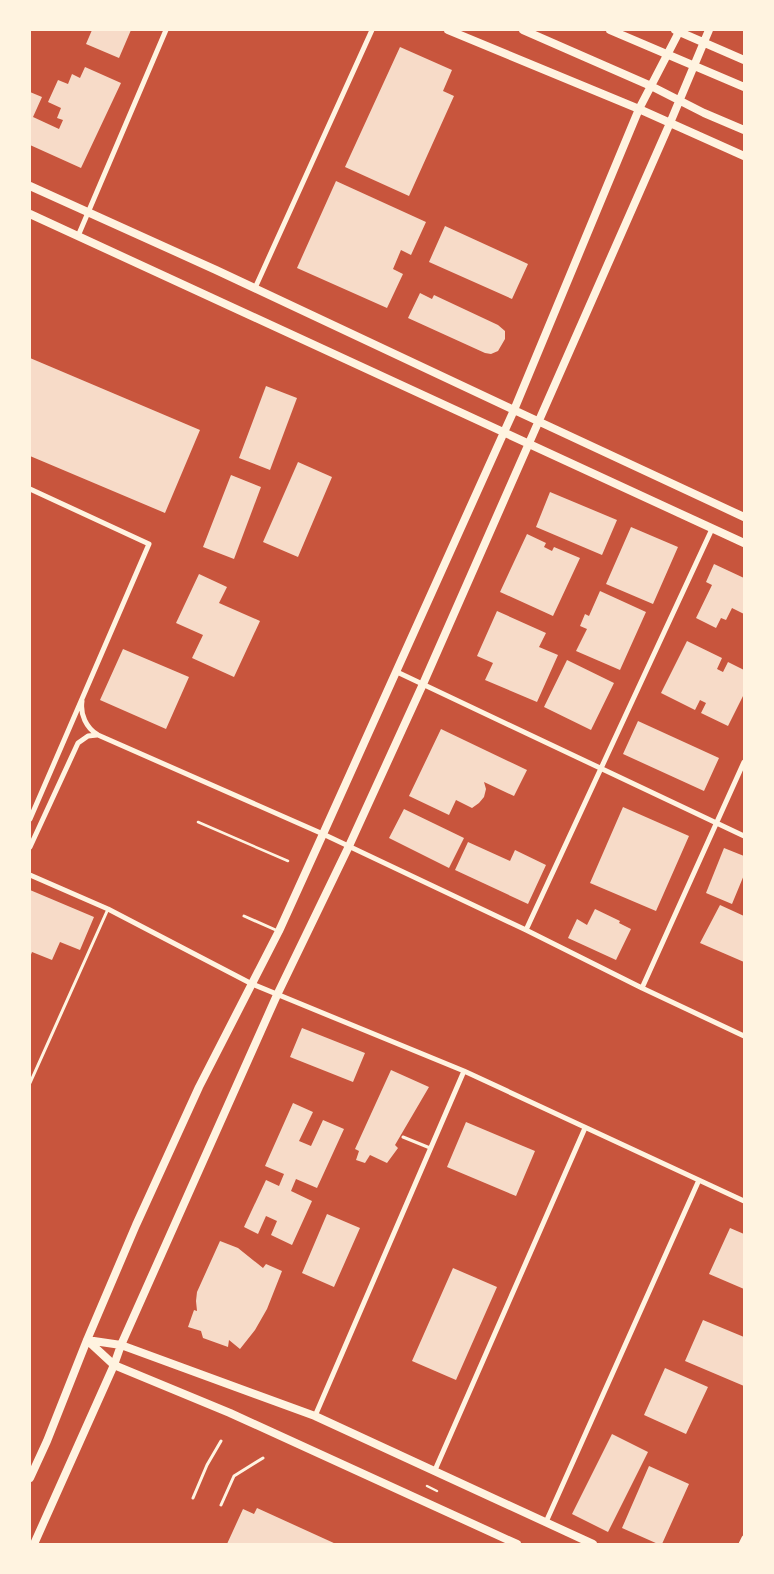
<svg xmlns="http://www.w3.org/2000/svg" width="774" height="1574" font-family="Cabin,sans-serif">
<style>
.building{fill:#f7dbc8}
.lines{fill:none;stroke-linecap:round;stroke-linejoin:round}
.path{stroke:#fff3e0;stroke-width:2.5}
.service{stroke:#fff3e0;stroke-width:3}
.minor{stroke:#fff3e0;stroke-width:5}
.tertiary{stroke:#fff3e0;stroke-width:8}
</style>
<rect width="100%" height="100%" fill="#c8553d"/>
<path class="building" d="M 92,30 L 131,30 L 119,58 L 86,44 Z
M 400,47 L 452,70 L 443,91 L 454,96 L 409,196 L 345,167 Z
M 85,67 L 121,83 L 81,168 L 30,145 L 30,92 L 42,97 L 33,117 L 59,129 L 63,120 L 57,118 L 61,108 L 48,102 L 58,80 L 68,84 L 72,74 L 80,78 Z
M 336,181 L 426,222 L 411,255 L 401,250 L 393,269 L 403,274 L 387,308 L 297,268 Z
M 445,226 L 528,264 L 512,299 L 429,262 Z
M 420,293 L 432,299 L 434,295 L 498,325 L 505,331 L 505,339 L 498,351 L 491,354 L 485,353 L 408,318 Z
M 30,358 L 200,430 L 165,513 L 30,456 Z
M 266,386 L 297,398 L 270,470 L 239,458 Z
M 298,462 L 332,477 L 298,557 L 263,542 Z
M 231,475 L 261,487 L 234,559 L 203,547 Z
M 550,492 L 617,520 L 602,555 L 536,527 Z
M 631,527 L 678,547 L 653,604 L 606,584 Z
M 527,534 L 546,543 L 544,547 L 552,551 L 554,547 L 580,558 L 553,616 L 500,592 Z
M 714,564 L 744,578 L 744,614 L 732,608 L 726,620 L 721,618 L 716,628 L 696,618 L 712,585 L 706,582 Z
M 199,574 L 227,587 L 219,603 L 260,621 L 234,677 L 192,658 L 203,635 L 176,623 Z
M 600,591 L 646,612 L 620,670 L 576,651 L 587,629 L 580,626 L 585,614 L 589,616 Z
M 497,611 L 546,633 L 539,647 L 558,655 L 537,702 L 485,680 L 493,663 L 477,656 Z
M 687,641 L 722,658 L 717,669 L 723,672 L 728,662 L 744,670 L 744,694 L 728,726 L 701,713 L 706,703 L 700,700 L 695,710 L 661,693 Z
M 123,649 L 189,677 L 166,729 L 100,700 Z
M 567,660 L 614,683 L 591,730 L 544,707 Z
M 638,721 L 719,758 L 704,791 L 623,754 Z
M 441,729 L 527,770 L 514,796 L 484,782 L 486,789 L 484,797 L 479,803 L 472,808 L 456,800 L 449,815 L 409,796 Z
M 623,807 L 689,836 L 656,911 L 590,883 Z
M 404,809 L 464,838 L 449,868 L 389,838 Z
M 468,842 L 510,861 L 515,850 L 546,865 L 528,904 L 455,870 Z
M 724,848 L 744,856 L 744,875 L 732,904 L 706,893 Z
M 30,890 L 94,917 L 80,950 L 60,942 L 52,960 L 32,952 L 30,957 Z
M 720,905 L 744,916 L 744,962 L 700,943 Z
M 595,909 L 620,921 L 619,923 L 631,929 L 616,960 L 568,938 L 577,919 L 587,925 Z
M 302,1028 L 365,1053 L 353,1082 L 290,1057 Z
M 391,1070 L 429,1087 L 395,1145 L 398,1148 L 387,1163 L 370,1155 L 365,1163 L 356,1160 L 359,1151 L 355,1149 Z
M 293,1103 L 313,1112 L 299,1141 L 311,1146 L 323,1120 L 344,1129 L 317,1188 L 296,1179 L 291,1191 L 312,1201 L 292,1245 L 271,1235 L 277,1221 L 266,1216 L 258,1234 L 244,1227 L 266,1180 L 279,1186 L 284,1174 L 265,1166 Z
M 466,1122 L 535,1151 L 516,1196 L 447,1167 Z
M 327,1214 L 360,1228 L 334,1287 L 302,1273 Z
M 730,1228 L 744,1234 L 744,1289 L 709,1274 Z
M 220,1241 L 238,1248 L 263,1268 L 266,1264 L 282,1271 L 267,1309 L 255,1330 L 240,1349 L 229,1340 L 228,1347 L 203,1338 L 201,1331 L 188,1327 L 194,1310 L 197,1311 L 196,1301 L 197,1292 Z
M 453,1268 L 497,1287 L 456,1380 L 412,1361 Z
M 703,1320 L 744,1337 L 744,1386 L 685,1361 Z
M 665,1368 L 708,1387 L 686,1434 L 644,1415 Z
M 612,1434 L 648,1452 L 608,1532 L 572,1514 Z
M 649,1466 L 689,1484 L 662,1544 L 658,1544 L 622,1528 Z
M 257,1508 L 336,1544 L 227,1544 L 243,1509 L 254,1514 Z"/>
<g class="lines">
<path class="path" d="M 198,822 L 288,861
M 427,1486 L 437,1491"/>
<path class="service" d="M 244,916 L 278,931
M 30,1083 L 108,909
M 403,1137 L 430,1148
M 193,1498 L 207,1465 L 221,1441
M 221,1505 L 234,1476 L 263,1458"/>
<path class="minor" d="M 78,236 L 166,30
M 255,288 L 372,30
M 30,489 L 149,544 L 30,819
M 397,672 L 744,836
M 82,701 C 80,714 86,728 98,735 L 323,834 L 526,930 L 642,988 L 744,1036
M 30,847 L 78,743 L 88,736 L 97,735
M 30,875 L 108,909 L 252,984 L 464,1071 L 744,1201
M 526,930 L 712,529
M 642,988 L 744,762
M 315,1416 L 464,1071
M 435,1470 L 585,1128
M 546,1522 L 699,1180
M 741,1544 L 744,1538"/>
<path class="tertiary" d="M 448,30 L 639,109 L 744,156
M 523,30 L 651,86 L 704,113 L 744,130
M 610,30 L 744,87
M 675,30 L 744,60
M 30,186 L 216,270 L 514,410 L 744,517
M 30,214 L 744,543
M 87,1340 L 121,1345 L 315,1416 L 593,1544
M 87,1340 L 114,1365 L 230,1413 L 517,1544
M 30,1478 L 47,1441 L 87,1340 L 136,1225 L 199,1087 L 279,931 L 323,834 L 514,410 L 639,109 L 680,30
M 34,1544 L 114,1365 L 121,1345 L 277,995 L 349,846 L 423,684 L 670,123 L 709,30"/>
</g>
<rect width="774" height="1574" fill="none" stroke="#fff3e0" stroke-width="62"/>
</svg>
